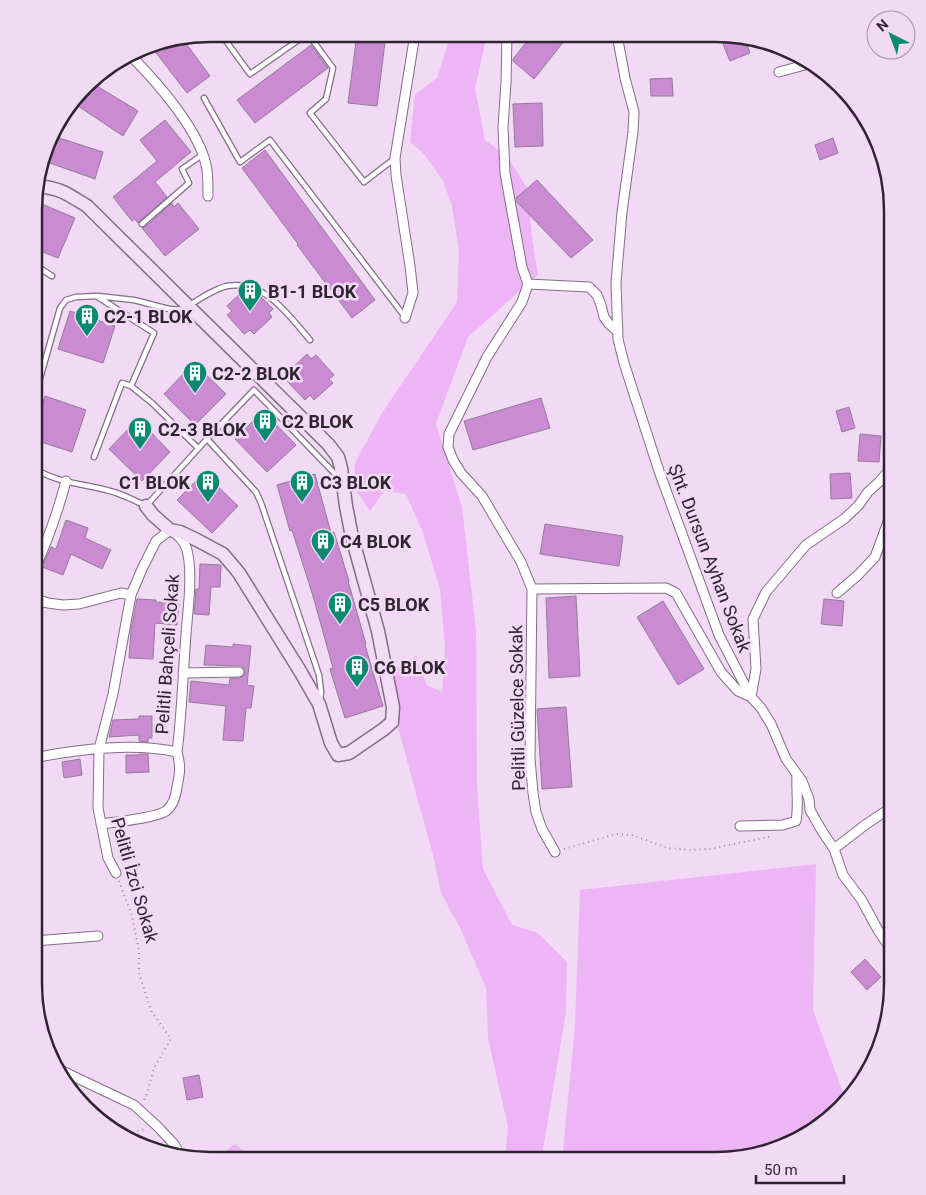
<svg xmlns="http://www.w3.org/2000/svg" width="926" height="1195" font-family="Roboto,sans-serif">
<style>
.green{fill:#edb5f5}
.building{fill:#ca8bd3;stroke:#947d98}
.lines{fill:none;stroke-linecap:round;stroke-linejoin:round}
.lane-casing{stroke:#846d87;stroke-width:7}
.street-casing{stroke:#846d87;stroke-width:11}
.secondary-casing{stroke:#846d87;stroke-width:15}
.path{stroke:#98879b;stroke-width:2;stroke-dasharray:1 4;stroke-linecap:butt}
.lane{stroke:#fff;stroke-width:4.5}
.street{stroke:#fff;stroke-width:9}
.secondary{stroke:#f4dbf8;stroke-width:12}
.labels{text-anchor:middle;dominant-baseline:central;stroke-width:5;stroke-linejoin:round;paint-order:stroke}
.poi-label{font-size:18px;font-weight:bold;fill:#2e2530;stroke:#f2d9f6;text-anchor:start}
.street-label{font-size:18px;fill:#2e2530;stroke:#f2d9f6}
.rim{fill:none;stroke:#2e2530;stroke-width:2.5}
</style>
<rect width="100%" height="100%" fill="#f2d9f6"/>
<path class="green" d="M 451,34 L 487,35 L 475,88 L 485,140 L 507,156 L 527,188 L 532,237 L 538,275 L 468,337 L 436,424 L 462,507 L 476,630 L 477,786 L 483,869 L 512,925 L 538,933 L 567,962 L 566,1012 L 541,1161 L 505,1161 L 508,1127 L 488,1038 L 486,988 L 461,930 L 441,893 L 434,859 L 396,720 L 393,671 L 416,656 L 427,685 L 442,692 L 445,646 L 440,589 L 423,533 L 406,494 L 384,491 L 370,511 L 354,488 L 355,463 L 382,413 L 457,302 L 459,251 L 452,206 L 443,181 L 424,154 L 410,142 L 415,94 L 437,78 Z
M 816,864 L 813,1010 L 845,1098 L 794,1143 L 716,1161 L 562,1161 L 575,1026 L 580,890 Z
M 234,1144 L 249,1154 L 251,1160 L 217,1160 L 219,1157 Z"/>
<path class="building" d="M 357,34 L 386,34 L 377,106 L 348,103 Z
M 532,35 L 569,35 L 534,79 L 513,61 L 513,59 Z
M 742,37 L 744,37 L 750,53 L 730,61 L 723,44 Z
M 182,38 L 210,76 L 187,93 L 150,45 L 154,43 Z
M 311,45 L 328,68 L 255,123 L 237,100 Z
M 672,78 L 673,96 L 651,96 L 650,79 Z
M 92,83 L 138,111 L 123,136 L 78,106 Z
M 542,103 L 543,146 L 515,147 L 513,104 Z
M 165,120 L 191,152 L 155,182 L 167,197 L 138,223 L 135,219 L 132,221 L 113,197 L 157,161 L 140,140 Z
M 53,136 L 103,152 L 95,179 L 44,161 Z
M 833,138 L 838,153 L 820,160 L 815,145 Z
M 265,150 L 375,300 L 352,318 L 297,245 L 298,244 L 242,168 Z
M 537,180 L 593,240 L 571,258 L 516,201 L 516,198 Z
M 35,201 L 75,218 L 58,258 L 35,249 Z
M 172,203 L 174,207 L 178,203 L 199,229 L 165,256 L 142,228 L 145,227 Z
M 244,290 L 249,291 L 251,294 L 252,292 L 261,297 L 273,309 L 269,313 L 272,317 L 254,334 L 250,330 L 244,334 L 227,315 L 232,311 L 227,306 Z
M 70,311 L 115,326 L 103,363 L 58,349 Z
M 307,354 L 311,359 L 316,355 L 334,375 L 329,379 L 333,383 L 314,400 L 310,395 L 305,400 L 287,381 L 292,376 L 288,372 Z
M 194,363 L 226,394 L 195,425 L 164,394 Z
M 45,396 L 86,410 L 72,452 L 35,440 L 35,428 Z
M 541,398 L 550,428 L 473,450 L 464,421 Z
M 849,407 L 855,428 L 842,432 L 836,411 Z
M 263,411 L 296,445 L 267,472 L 235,439 Z
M 138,419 L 170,452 L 142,481 L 109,449 Z
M 860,434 L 881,436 L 879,462 L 858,461 Z
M 204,473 L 238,506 L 212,533 L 177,500 Z
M 850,473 L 852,498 L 831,499 L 830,474 Z
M 315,474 L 331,533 L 334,532 L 349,581 L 348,581 L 366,644 L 365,645 L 383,706 L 345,718 L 330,669 L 333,668 L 313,596 L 292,530 L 290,531 L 277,485 Z
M 66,520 L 88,528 L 85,538 L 111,550 L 102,569 L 71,554 L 63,575 L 42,567 L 51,547 L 56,549 Z
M 545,524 L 623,536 L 619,566 L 540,554 Z
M 200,564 L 221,565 L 220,587 L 211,587 L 209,615 L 194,614 L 196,589 L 199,589 Z
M 576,596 L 580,676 L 549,678 L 546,598 Z
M 137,599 L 156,600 L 156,602 L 179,604 L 177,625 L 155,623 L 153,659 L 129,658 L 131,630 Z
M 824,599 L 844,601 L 842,626 L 821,624 Z
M 663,601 L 704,669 L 678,685 L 637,617 Z
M 233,644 L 251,646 L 247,685 L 254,686 L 251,708 L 246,708 L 243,741 L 223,740 L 226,706 L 189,702 L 191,681 L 229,685 L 230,678 L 240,678 L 244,675 L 245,671 L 242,666 L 204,665 L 206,645 L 233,647 Z
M 566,707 L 572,787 L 542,789 L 537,709 Z
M 139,716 L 152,716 L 152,738 L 148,738 L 148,742 L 139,741 L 139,735 L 109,737 L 113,720 L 139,719 Z
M 139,754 L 148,754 L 149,772 L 126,773 L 126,755 L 139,755 Z
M 80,759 L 82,775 L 64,778 L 62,762 Z
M 865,959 L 881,977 L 867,990 L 851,972 Z
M 199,1075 L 203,1097 L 187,1100 L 183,1078 Z"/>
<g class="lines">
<defs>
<path id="lane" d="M 221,34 L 250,74 L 307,34
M 308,34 L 333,68 L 326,99 L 310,113 L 364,182 L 394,159
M 204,98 L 240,162 L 270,140 L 405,317
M 142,224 L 189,183 L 182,169 L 202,155
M 35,265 L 52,276
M 98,297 L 154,333 L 131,386
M 190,305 C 201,298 214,289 227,286 C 265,279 289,316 310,340
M 35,396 L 60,308 L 66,300 L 76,297 L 97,296 L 134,300 L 169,309 L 187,310
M 207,439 L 256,492 L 261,503 L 319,675 L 321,692 L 320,700
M 94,457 L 122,383 L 131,386 L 152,403 L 198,448
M 35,469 C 58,483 85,484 110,491 C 122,494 134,500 146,506 L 207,439 L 254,390 L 339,478"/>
<path id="street" d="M 507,35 L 506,83 L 503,127 L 505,173 L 522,267 L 528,284
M 617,35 L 625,78 L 634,112 L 633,132 L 622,212 L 616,283 L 618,339 L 624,363 L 659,471 L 719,635 L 751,697 L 761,708 L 771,724 L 786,759 L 802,781 L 809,799 L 810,810 L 822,831 L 834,849 L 843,875 L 861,899 L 878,930 L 892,951
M 131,56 C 157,82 202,133 207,170 C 208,178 208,188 208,196
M 779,72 L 812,63
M 528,284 L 522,302 L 487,357 L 449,434 L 448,447 L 453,460 L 461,473 L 482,496 L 521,562 L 532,589
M 528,284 L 589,287 L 597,295 L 601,305 L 604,317 L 609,324 L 618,332
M 405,318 L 413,293 L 410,266 L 396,175 L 395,158 L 415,34
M 35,568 C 48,540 58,511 66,481
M 837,593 L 858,575 L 875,557 L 892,511
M 35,597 L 36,599 L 48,603 L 63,605 L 79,604 L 121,593 L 131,595 L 113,694 L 99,749 L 98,808 L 108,858 L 116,873
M 34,615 L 41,601
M 34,666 L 34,660
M 183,673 L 239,672
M 34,758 C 79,749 132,742 177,752 C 182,713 183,673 186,634 C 188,608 193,574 187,550 C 184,540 178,535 170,530 L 156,541 L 142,569 L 131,595
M 101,824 C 115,822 156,818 166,811 C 174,805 176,795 177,787 C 180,772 181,767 177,752
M 740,826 L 783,825 L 796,821 C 799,805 796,791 797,775
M 834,849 L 865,825 L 892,807
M 555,852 L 542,829 L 536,812 L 533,793 L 530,759 L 532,589 L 666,588 L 676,593 L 721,672 L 738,691 L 751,697 L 756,669 L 753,619 L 766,592 L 806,545 L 844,519 L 858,506 L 868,492 L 879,482 L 892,467
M 34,941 L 98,936
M 56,1068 L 134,1105 L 157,1126 L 174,1144 L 181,1157"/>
<path id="secondary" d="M 36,186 C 60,188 66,193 87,206 L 328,444 L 338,457 L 341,468 L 346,506 L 352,537 L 378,631 L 393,707 L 392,722 L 384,729 L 349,753 L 338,755 L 331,743 L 319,704 L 300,671 L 239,573 L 223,554 L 197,540 L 180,532 L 170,530 L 153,515 L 146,506"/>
</defs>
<use href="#lane" class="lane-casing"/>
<use href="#street" class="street-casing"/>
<use href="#secondary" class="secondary-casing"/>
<path class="path" d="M 564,849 L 616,834 L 632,835 L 668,848 L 690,850 L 709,849 L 773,836
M 119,881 L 132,916 L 139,951 L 139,973 L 145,992 L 152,1012 L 171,1039 L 154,1068 L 147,1093 L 144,1101
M 123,1135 L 145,1129"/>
<use href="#lane" class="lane"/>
<use href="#street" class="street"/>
<use href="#secondary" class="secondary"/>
</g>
<defs>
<symbol id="building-pin" viewBox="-11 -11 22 30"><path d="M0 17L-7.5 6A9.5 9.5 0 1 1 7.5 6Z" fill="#078a6f" stroke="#f2d9f6"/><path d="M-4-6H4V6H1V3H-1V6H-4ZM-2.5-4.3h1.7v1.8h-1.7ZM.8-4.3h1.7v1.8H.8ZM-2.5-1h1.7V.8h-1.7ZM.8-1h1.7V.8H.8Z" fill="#fff"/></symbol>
</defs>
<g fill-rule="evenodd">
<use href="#building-pin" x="236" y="277" width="28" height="38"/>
<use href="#building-pin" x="73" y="302" width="28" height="38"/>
<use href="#building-pin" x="181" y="359" width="28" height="38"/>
<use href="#building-pin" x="251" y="407" width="28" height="38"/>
<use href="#building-pin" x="126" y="415" width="28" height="38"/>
<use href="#building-pin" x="194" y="468" width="28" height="38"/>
<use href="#building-pin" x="288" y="468" width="28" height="38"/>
<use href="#building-pin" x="309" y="527" width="28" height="38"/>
<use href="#building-pin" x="326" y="590" width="28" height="38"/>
<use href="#building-pin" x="343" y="653" width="28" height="38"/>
</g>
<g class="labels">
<g class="poi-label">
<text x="268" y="291">B1-1 BLOK</text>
<text x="104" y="316">C2-1 BLOK</text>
<text x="212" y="373">C2-2 BLOK</text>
<text x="282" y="421">C2 BLOK</text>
<text x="158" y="429">C2-3 BLOK</text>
<text x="190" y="482" text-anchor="end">C1 BLOK</text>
<text x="320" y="482">C3 BLOK</text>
<text x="340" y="541">C4 BLOK</text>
<text x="358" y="604">C5 BLOK</text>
<text x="374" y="667">C6 BLOK</text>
</g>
<g class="street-label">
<text transform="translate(710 558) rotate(69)">Şht. Dursun Ayhan Sokak</text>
<text transform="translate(167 654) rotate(-86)">Pelitli Bahçeli Sokak</text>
<text transform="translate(517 708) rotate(-91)">Pelitli Güzelce Sokak</text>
<text transform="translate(135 880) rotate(74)">Pelitli İzci Sokak</text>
</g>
</g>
<path d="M0 0H926V1195H0ZM210 42H716A168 168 0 0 1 884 210V984A168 168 0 0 1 716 1152H210A168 168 0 0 1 42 984V210A168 168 0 0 1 210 42Z" fill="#f2d9f6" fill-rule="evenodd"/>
<path class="rim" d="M210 42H716A168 168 0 0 1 884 210V984A168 168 0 0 1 716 1152H210A168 168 0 0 1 42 984V210A168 168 0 0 1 210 42Z"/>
<g transform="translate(891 35) rotate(318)"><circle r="24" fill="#f2d9f6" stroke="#a491a7"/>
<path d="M0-4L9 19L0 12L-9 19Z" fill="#078a6f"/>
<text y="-8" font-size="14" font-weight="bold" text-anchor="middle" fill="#2e2530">N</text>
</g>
<path d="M756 1175v8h88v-8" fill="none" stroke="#2e2530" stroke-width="2.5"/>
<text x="764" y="1175" font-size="15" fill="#2e2530" stroke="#f2d9f6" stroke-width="4" paint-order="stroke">50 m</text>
</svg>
